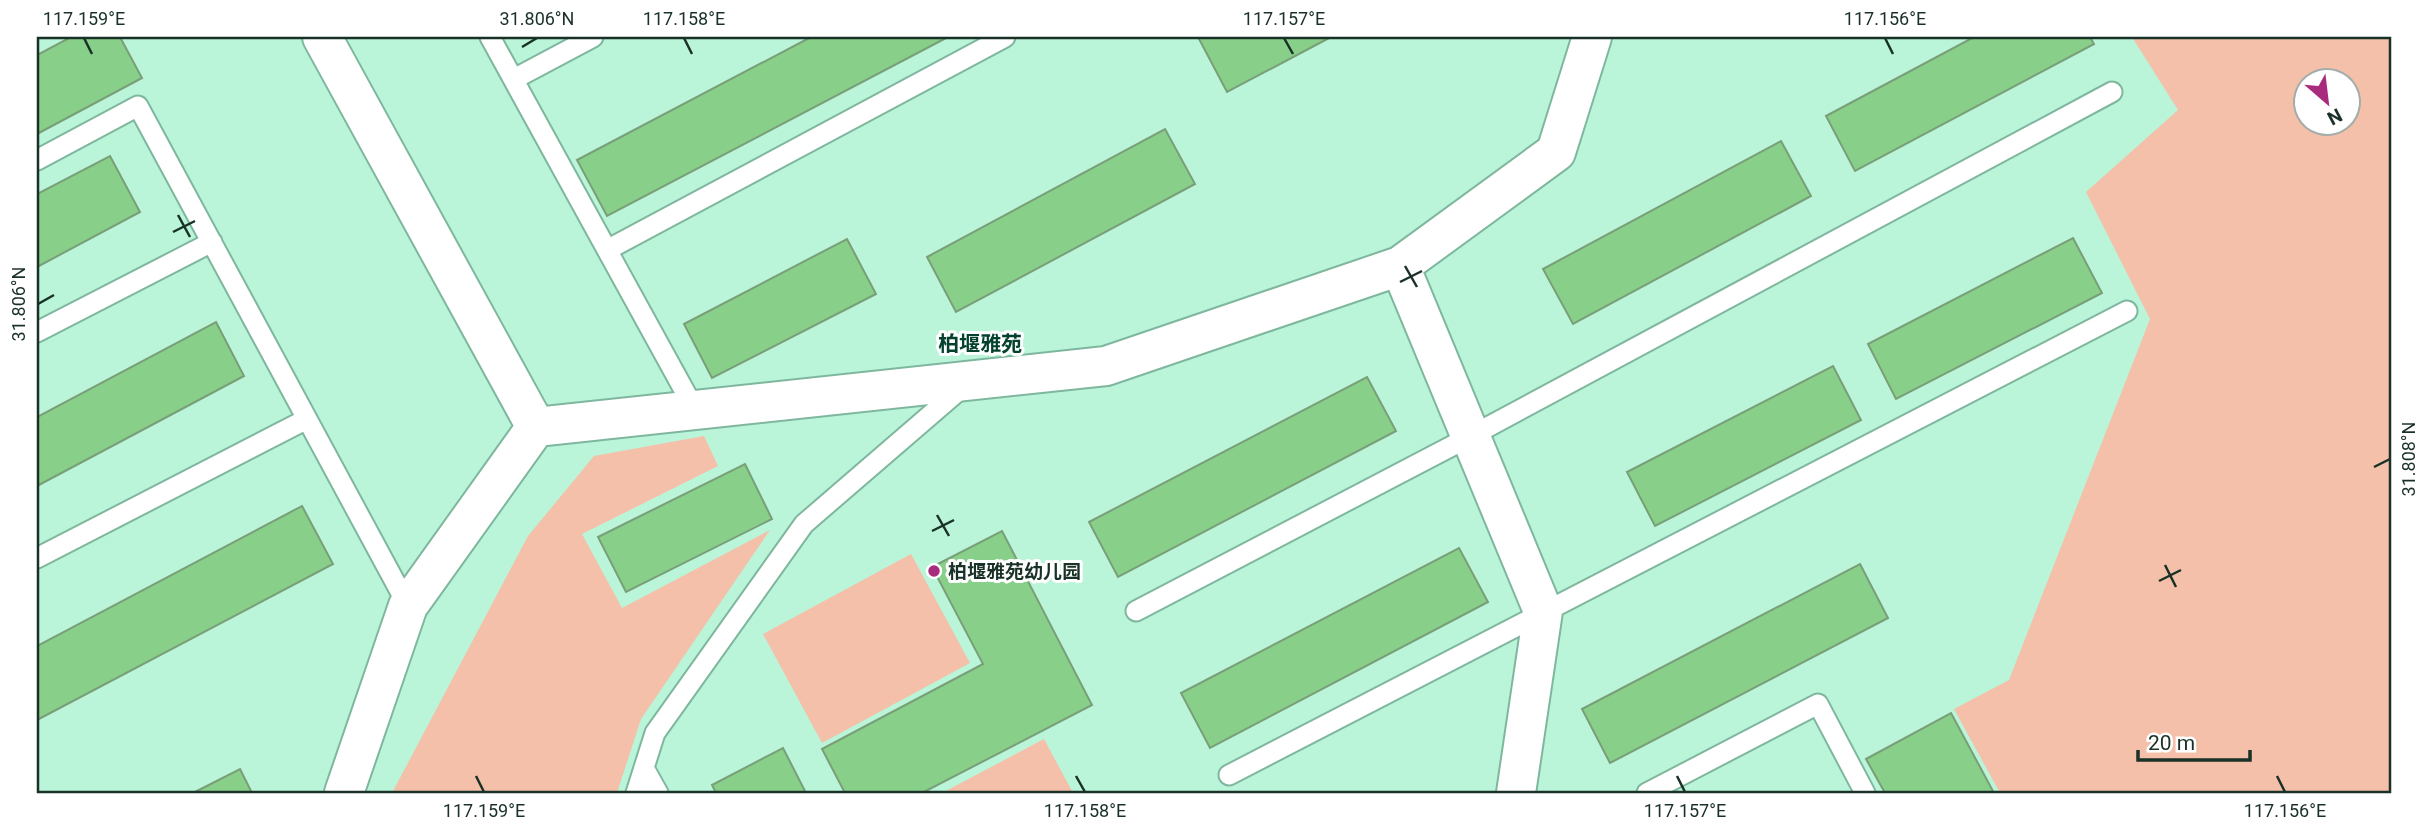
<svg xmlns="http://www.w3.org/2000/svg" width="2428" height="830" font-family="Roboto,'Noto Sans SC',sans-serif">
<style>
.green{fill:#f4c0a9;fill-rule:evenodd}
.building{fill:#88cf89;stroke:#799f79;stroke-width:2}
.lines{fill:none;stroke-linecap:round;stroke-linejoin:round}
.lane-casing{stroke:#7fb79e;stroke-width:23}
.street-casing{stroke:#7fb79e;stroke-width:42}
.lane{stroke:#fff;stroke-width:19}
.street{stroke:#fff;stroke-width:38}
.ticks{fill:none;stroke:#1a3127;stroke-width:2.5}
.poi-dot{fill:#a82c7e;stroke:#fff;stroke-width:2.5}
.labels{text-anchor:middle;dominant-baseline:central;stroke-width:6;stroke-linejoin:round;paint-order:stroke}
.poi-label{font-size:19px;font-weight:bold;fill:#1a3127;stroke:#fff;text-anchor:start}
.neighbourhood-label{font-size:21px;font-weight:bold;fill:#04422e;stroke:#fff}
.neatline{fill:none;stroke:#1a3127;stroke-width:2.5}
.ticks-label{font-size:18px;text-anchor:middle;fill:#1a3127}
</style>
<rect width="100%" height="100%" fill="#baf4d9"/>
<path class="green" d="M 2132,37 L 2391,37 L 2391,793 L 2000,793 L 1954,709 L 2009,680 L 2150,319 L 2086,192 L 2178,110 ZM 2306,80 L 2348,80 L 2348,122 L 2306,122 Z
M 704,436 L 718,466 L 582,534 L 622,608 L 770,530 L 641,719 L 617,793 L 392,793 L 528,536 L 594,456 Z
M 911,554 L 970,663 L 822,743 L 763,634 Z
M 1044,739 L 1073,793 L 942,793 Z"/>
<path class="building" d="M 71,37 L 120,37 L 142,78 L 37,134 L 37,55 Z
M 811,37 L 948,37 L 607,216 L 577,160 Z
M 1198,37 L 1331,37 L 1227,92 Z
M 1974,37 L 2090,37 L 2094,44 L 1855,171 L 1826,116 Z
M 1165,129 L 1195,184 L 956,312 L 927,257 Z
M 1781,141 L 1811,196 L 1573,324 L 1543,269 Z
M 110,156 L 140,212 L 37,267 L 37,194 Z
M 2073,238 L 2102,293 L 1896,399 L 1868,344 Z
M 847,239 L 876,294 L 712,378 L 684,324 Z
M 216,322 L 244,376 L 37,486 L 37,417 Z
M 1833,366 L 1861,420 L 1655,526 L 1627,472 Z
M 1367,377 L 1396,431 L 1118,577 L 1089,522 Z
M 745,464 L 772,519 L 626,592 L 598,537 Z
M 302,506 L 333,564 L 37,720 L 37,646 Z
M 1002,531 L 1092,705 L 922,793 L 845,793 L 822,749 L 983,664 L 932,567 Z
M 1459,548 L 1488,602 L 1210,748 L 1181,693 Z
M 1860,564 L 1888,618 L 1610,763 L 1582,709 Z
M 1951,713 L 1994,793 L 1885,793 L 1866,759 Z
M 783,748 L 806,793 L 716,793 L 712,785 Z
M 240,769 L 252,793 L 193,793 Z"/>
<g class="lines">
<defs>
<path id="lane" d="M 490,37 L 695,410
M 514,79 L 593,37
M 37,160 L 138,106 L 408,606
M 607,250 L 1005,37
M 37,332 L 212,242
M 37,558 L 307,419
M 1136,611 L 1471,436 L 2112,92
M 644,768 L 658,793
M 1229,775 L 2127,311
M 636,793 L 655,733 L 804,524 L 964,386
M 1647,793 L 1818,704 L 1865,793"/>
<path id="street" d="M 322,37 L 536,427 L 408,606 L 344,793
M 1400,266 L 1543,611 L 1516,793
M 536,427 L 1106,366 L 1400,266 L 1556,152 L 1592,37"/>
</defs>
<use href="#lane" class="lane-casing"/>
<use href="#street" class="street-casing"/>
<use href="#lane" class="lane"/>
<use href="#street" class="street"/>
</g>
<path class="ticks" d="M 84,38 L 92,54M 684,38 L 692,54M 1284,38 L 1293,54M 1885,38 L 1893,54M 522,47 L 537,38M 178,215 L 190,237M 173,232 L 195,221M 1405,266 L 1417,287M 1400,282 L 1422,271M 38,304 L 54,295M 2374,467 L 2390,459M 937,515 L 949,536M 932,531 L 954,520M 2165,565 L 2176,587M 2159,581 L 2181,570M 476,776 L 484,792M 1076,776 L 1085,792M 1677,776 L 1685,792M 2277,776 L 2285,792"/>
<circle class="poi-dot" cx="934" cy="571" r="7"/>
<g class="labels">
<g class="poi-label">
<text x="948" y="571">柏堰雅苑幼儿园</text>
</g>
<g class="neighbourhood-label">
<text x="980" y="344">柏堰雅苑</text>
</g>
</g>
<rect width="2428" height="830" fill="none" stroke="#ffffff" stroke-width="77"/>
<g transform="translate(2327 102) rotate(152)"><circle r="33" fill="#ffffff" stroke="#a3ada9" stroke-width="2"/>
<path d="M0-5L12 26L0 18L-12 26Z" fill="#a82c7e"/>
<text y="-10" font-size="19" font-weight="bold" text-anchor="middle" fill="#1a3127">N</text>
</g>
<path d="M2138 750v10h112v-10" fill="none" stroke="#1a3127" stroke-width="3.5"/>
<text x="2148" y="750" font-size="21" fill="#1a3127" stroke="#ffffff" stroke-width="5" paint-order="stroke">20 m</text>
<rect x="38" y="38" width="2352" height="754" class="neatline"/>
<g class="ticks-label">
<text x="84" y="25">117.159°E</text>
<text x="537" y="25">31.806°N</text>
<text x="684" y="25">117.158°E</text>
<text x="1284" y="25">117.157°E</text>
<text x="1885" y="25">117.156°E</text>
<text transform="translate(19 304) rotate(-90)" y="6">31.806°N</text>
<text transform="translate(2409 459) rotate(-90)" y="6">31.808°N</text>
<text x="484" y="817">117.159°E</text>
<text x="1085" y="817">117.158°E</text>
<text x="1685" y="817">117.157°E</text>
<text x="2285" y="817">117.156°E</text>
</g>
</svg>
